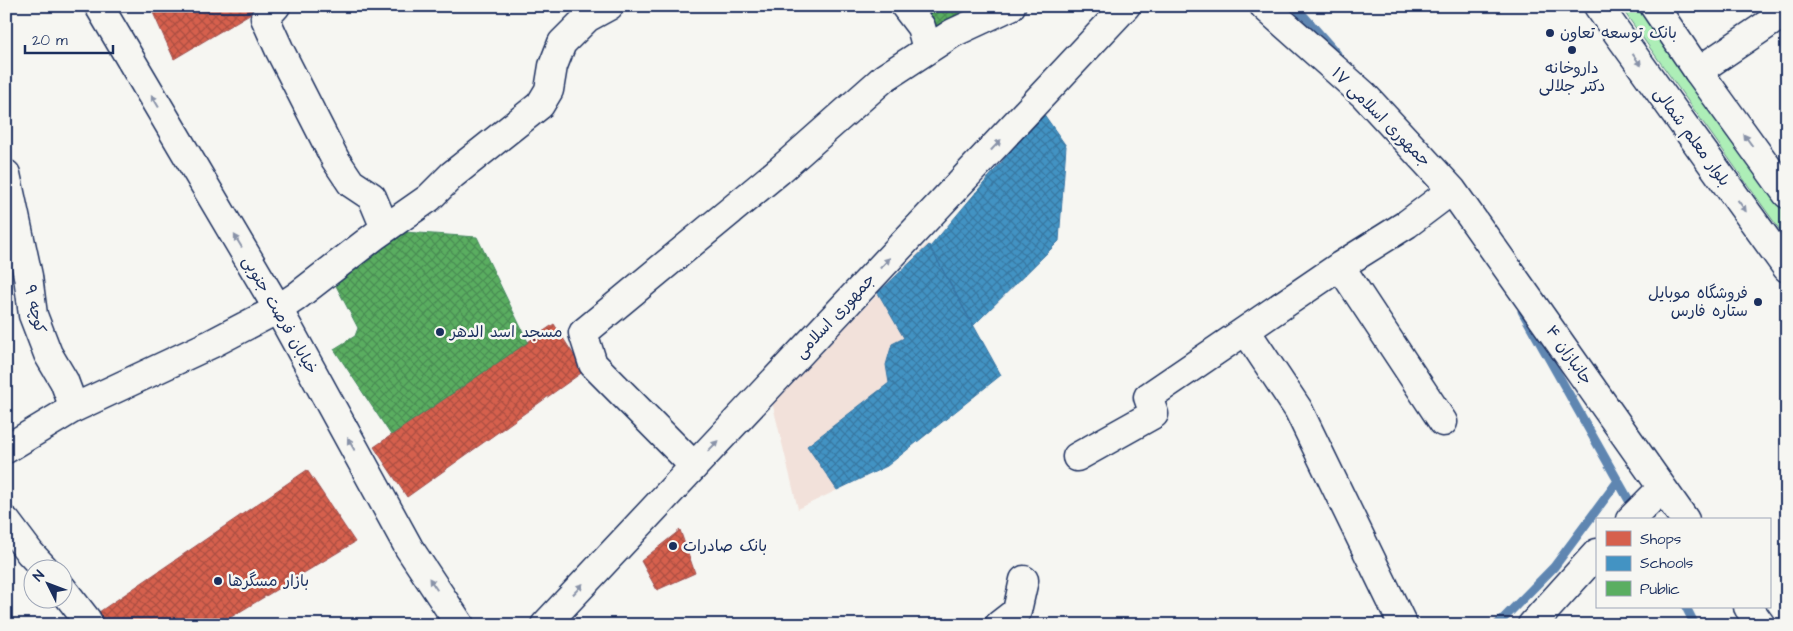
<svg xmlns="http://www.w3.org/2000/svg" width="1793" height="631" font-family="'Architects Daughter','Playpen Sans Arabic',sans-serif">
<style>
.built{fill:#f2e1da}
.park{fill:#adeeb7;stroke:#648e8a}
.shops{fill:url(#shops-cross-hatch);stroke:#9e5152}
.schools{fill:url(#schools-cross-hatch);stroke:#3775a5}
.public{fill:url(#public-cross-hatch);stroke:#478860}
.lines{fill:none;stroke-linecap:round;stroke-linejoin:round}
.stream{stroke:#5f86b1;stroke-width:9}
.minor-casing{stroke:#1b2f5e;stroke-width:31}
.tertiary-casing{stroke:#1b2f5e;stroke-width:31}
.secondary-casing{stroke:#1b2f5e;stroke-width:31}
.minor{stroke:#f6f6f2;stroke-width:28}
.tertiary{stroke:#f6f6f2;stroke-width:28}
.secondary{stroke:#f6f6f2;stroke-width:28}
.oneway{fill:#8892a8}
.poi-dot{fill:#1b2f5e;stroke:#f6f6f2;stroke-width:2}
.labels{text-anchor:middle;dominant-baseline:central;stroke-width:5;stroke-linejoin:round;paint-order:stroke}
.poi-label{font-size:16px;fill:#1b2f5e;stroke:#f6f6f2;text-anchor:start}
.street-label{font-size:16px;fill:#1b2f5e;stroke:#f6f6f2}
</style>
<defs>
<pattern id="shops-cross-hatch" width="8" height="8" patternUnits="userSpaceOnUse" patternTransform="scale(1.25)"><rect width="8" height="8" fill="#d6604d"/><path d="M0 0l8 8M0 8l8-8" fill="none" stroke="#ad5043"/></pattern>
<pattern id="schools-cross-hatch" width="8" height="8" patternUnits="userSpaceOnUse" patternTransform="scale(1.25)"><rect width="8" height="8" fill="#4393c3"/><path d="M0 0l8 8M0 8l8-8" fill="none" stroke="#3778a2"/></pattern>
<pattern id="public-cross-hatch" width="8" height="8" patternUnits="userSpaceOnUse" patternTransform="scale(1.25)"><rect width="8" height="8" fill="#5aae61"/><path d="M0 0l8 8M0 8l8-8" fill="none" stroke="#4a8e53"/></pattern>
</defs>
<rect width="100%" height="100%" fill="#f6f6f2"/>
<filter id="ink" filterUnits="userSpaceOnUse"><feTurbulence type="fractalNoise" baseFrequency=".02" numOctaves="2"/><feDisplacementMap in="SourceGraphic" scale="10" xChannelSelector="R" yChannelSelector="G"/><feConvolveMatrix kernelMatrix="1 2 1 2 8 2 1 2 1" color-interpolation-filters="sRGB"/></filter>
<g filter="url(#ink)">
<path class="built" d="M 928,243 L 1001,375 L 887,466 L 798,509 L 772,402 Z"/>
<path class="park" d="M 1620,6 L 1638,6 L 1787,213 L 1787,240 Z"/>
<path class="shops" d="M 150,6 L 263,6 L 174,59 Z
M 554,324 L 584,371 L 407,497 L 374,447 Z
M 307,470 L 355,542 L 218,625 L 80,625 Z
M 680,530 L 695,573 L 657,590 L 641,561 Z"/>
<path class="schools" d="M 1043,113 L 1066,146 L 1059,241 L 973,326 L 930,247 Z
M 929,245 L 1001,375 L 887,466 L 837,490 L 807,446 L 889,383 L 886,365 L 892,344 L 904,338 L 878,293 Z"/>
<path class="public" d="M 912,6 L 988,6 L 933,27 Z
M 404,232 L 477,237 L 528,342 L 391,435 L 334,349 L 355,336 L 358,328 L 333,280 Z"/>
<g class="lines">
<path class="stream" d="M 1295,6 L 1337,54
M 1522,311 L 1635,511
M 1686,607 L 1695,625
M 1497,625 L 1554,567 L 1618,481"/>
<defs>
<path id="minor" d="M 276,6 L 265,18 L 280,51 L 335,159 L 351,183 L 372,197 L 385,228
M 905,6 L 921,27 L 927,49
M 1264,6 L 1364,95 L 1452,190 L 1685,520
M 1698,71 L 1787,11
M 6,174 L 28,276 L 33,315 L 48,354 L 64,381 L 74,408
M 1340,266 L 1443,422
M 1246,331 L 1298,409 L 1403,625
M 6,449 L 74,408 L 211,344 L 278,309 L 296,297 L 376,235 L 429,198 L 452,175 L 540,105 L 549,90 L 553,66 L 562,43 L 587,18 L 609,6
M 1077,457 L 1154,414 L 1148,397 L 1340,266 L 1407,224 L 1452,190
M 694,466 L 593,364 L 583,333 L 780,170 L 884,78 L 953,33 L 1011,6
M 1630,520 L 1662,488
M 6,521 L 30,553 L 44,568
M 62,588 L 87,620
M 1748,607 L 1761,625
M 999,625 L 1017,611 L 1024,580
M 1532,625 L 1597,553"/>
<path id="tertiary" d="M 99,6 L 278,309 L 409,548 L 460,625
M 545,625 L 1126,6"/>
<path id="secondary" d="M 1598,6 L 1787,268
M 1654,6 L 1698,71 L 1787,194"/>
</defs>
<use href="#minor" class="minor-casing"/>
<use href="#tertiary" class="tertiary-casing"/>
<use href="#secondary" class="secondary-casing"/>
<use href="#minor" class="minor"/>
<use href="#tertiary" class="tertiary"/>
<use href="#secondary" class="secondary"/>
</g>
<defs><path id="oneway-solid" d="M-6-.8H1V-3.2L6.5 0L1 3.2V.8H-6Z" transform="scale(1.25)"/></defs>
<g class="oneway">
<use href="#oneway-solid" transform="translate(1637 60) rotate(54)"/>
<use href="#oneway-solid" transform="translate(155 101) rotate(-121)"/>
<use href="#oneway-solid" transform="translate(1748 140) rotate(-126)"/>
<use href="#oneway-solid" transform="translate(996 145) rotate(-47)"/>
<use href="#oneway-solid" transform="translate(1742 206) rotate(54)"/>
<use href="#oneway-solid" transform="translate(238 241) rotate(-121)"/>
<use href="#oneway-solid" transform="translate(885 263) rotate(-47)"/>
<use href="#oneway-solid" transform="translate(351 444) rotate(-119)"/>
<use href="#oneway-solid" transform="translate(713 446) rotate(-47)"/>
<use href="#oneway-solid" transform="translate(433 584) rotate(-124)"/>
<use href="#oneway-solid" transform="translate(578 589) rotate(-47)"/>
</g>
</g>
<g class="poi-dot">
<circle cx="1550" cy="33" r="5"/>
<circle cx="1572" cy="50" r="5"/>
<circle cx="1758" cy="302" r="5"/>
<circle cx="440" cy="332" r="5"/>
<circle cx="673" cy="546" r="5"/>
<circle cx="218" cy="581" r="5"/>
</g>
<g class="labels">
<g class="poi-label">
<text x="1560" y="33">بانک توسعه تعاون</text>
<text x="1572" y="68" text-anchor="middle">داروخانه<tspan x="1572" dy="18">دکتر جلالی</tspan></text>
<text x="1748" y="293" text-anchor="end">فروشگاه موبایل<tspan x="1748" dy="18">ستاره فارس</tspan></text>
<text x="450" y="332">مسجد اسد الدهر</text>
<text x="683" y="546">بانک صادرات</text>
<text x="228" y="581">بازار مسگرها</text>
</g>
<g class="street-label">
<text transform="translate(1381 117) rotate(45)">جمهوری اسلامی ۱۷</text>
<text transform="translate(1692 137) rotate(54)">بلوار معلم شمالی</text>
<text transform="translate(35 309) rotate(77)">کوچه ۹</text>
<text transform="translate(280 315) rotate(60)">خیابان فرصت جنوبی</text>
<text transform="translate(835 316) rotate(-47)">جمهوری اسلامی</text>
<text transform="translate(1569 355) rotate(55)">جانبازان ۴</text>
</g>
</g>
<rect width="1793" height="631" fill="none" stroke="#f6f6f2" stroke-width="25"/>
<rect x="12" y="12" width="1768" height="606" fill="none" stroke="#1b2f5e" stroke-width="2" filter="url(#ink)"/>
<rect x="1596" y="518" width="175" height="90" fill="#f6f6f2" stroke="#9ea6b7"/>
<rect x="1606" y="531" width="25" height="15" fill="#d6604d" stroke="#9ea6b7"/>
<text x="1640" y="544" font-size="15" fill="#1b2f5e">Shops</text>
<rect x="1606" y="556" width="25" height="15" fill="#4393c3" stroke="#9ea6b7"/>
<text x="1640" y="568" font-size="15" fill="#1b2f5e">Schools</text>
<rect x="1606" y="581" width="25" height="15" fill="#5aae61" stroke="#9ea6b7"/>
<text x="1640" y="594" font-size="15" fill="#1b2f5e">Public</text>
<g transform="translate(48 584) rotate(312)"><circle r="24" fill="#f6f6f2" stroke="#9ea6b7"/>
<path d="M0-4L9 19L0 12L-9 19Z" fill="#1b2f5e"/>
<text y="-8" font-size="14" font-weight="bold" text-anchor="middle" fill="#1b2f5e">N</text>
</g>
<path d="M25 45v8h88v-8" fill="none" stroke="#1b2f5e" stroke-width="2.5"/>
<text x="32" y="45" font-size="15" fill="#1b2f5e" stroke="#f6f6f2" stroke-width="4" paint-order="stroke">20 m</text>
</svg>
